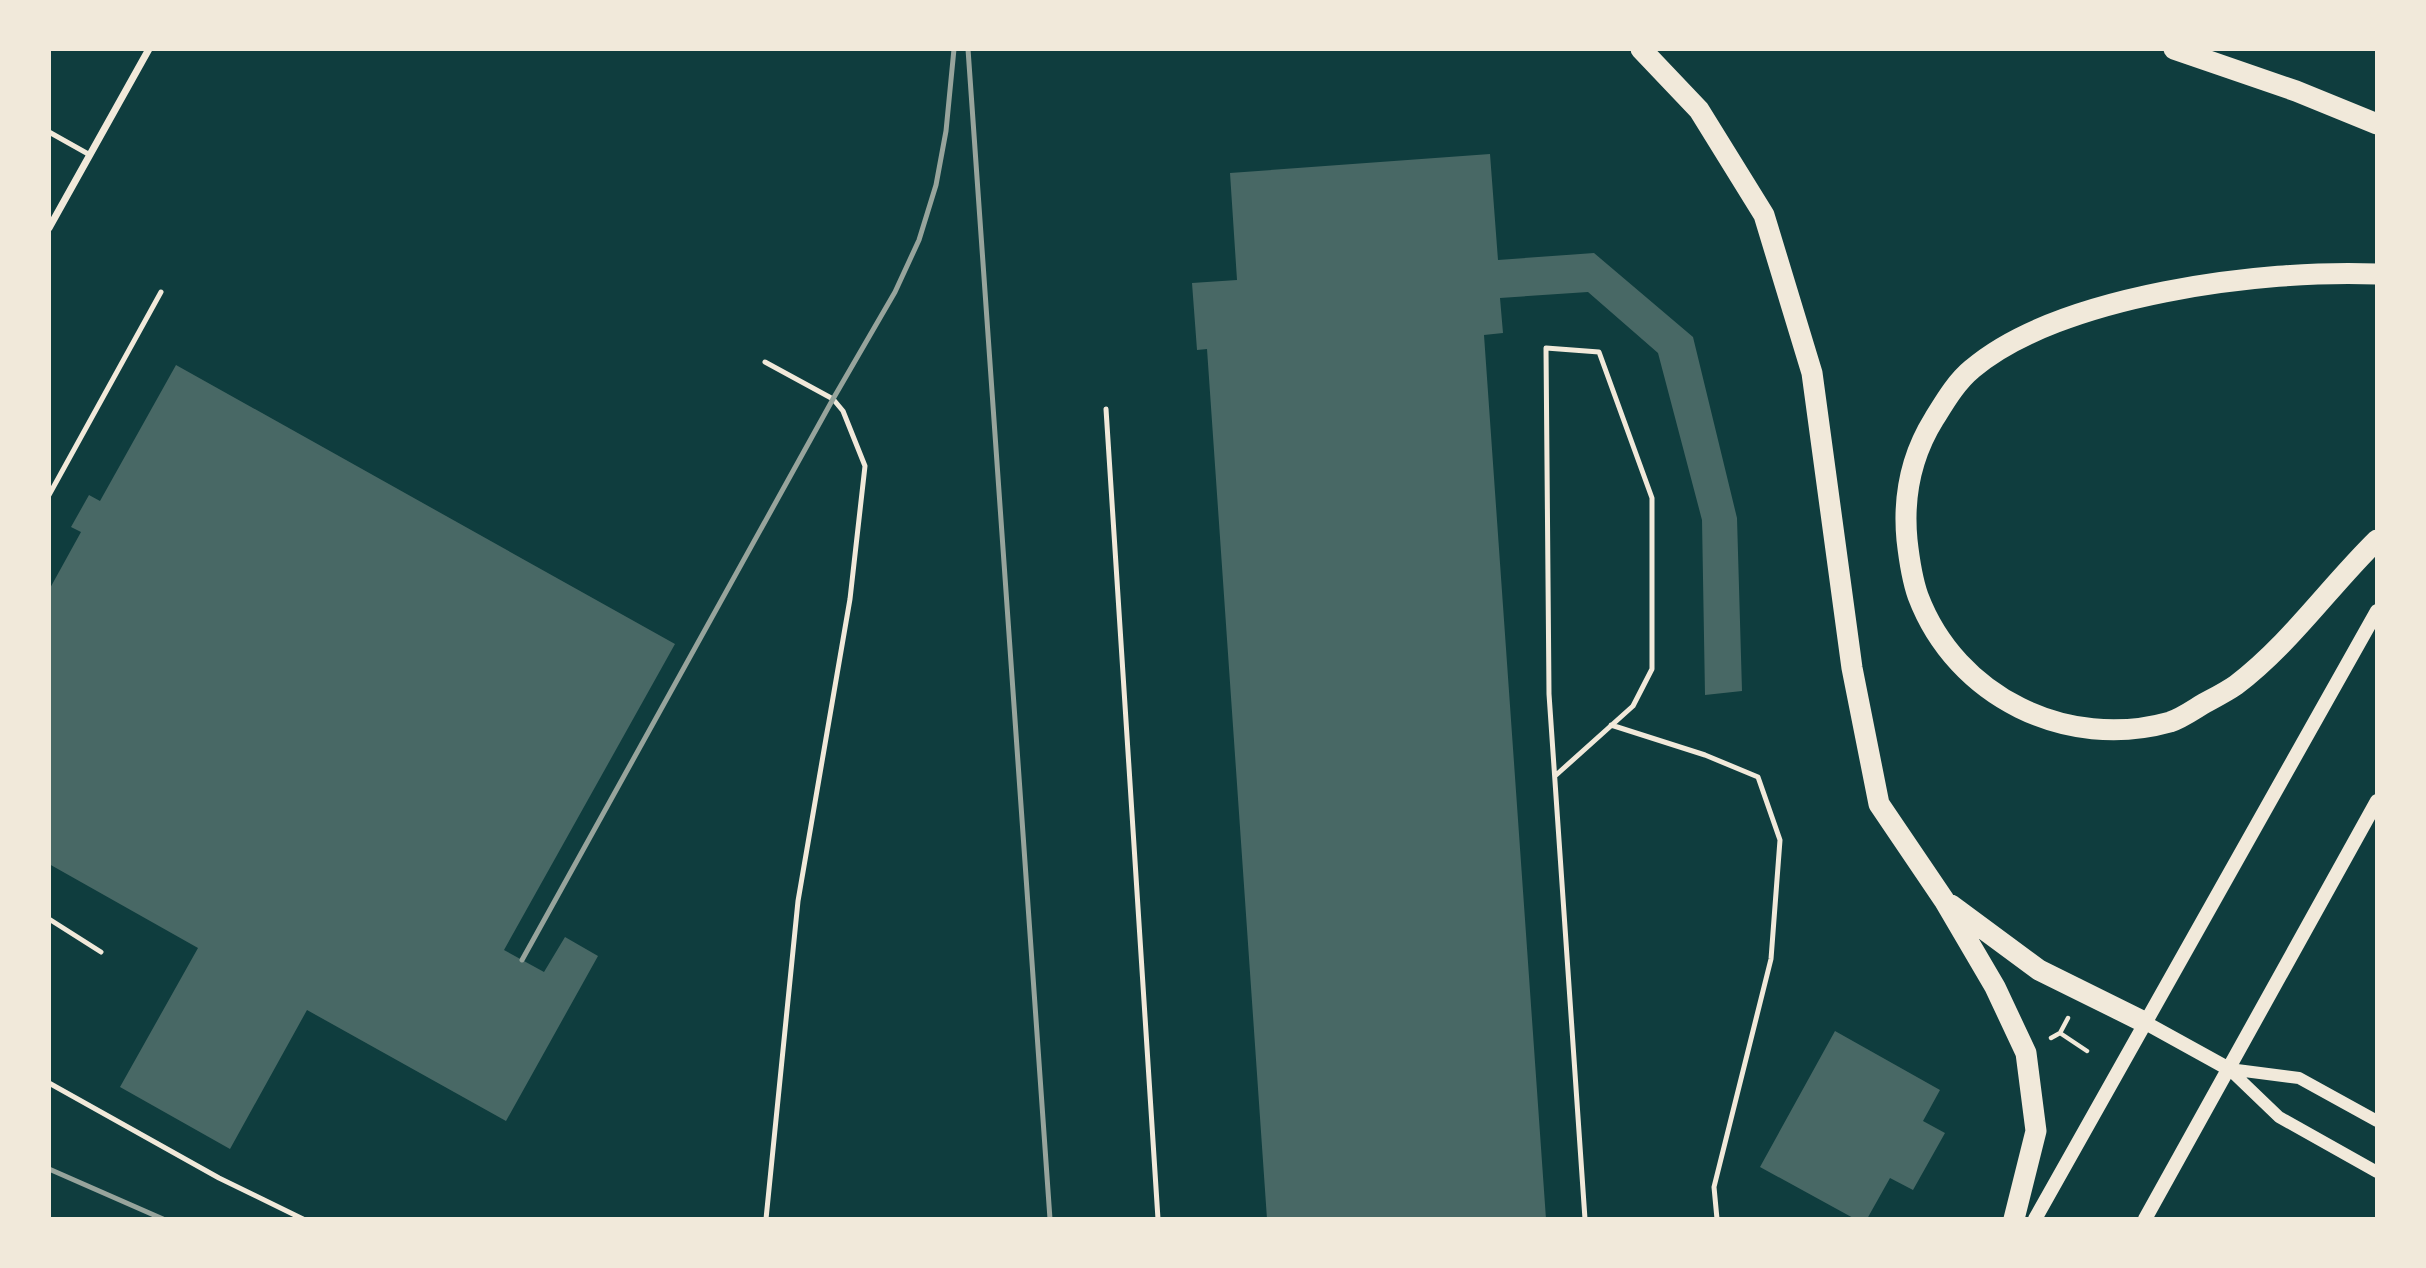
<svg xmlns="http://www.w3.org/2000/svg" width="2426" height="1268" font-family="'Fira Sans Condensed',sans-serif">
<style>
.building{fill:#486865}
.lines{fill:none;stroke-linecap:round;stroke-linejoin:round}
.path{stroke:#f1e9da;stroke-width:4.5}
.service{stroke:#f1e9da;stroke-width:5}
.minor{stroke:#f1e9da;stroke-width:7}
.tertiary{stroke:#f1e9da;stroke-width:12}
.secondary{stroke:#f1e9da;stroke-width:14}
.motorway{stroke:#f1e9da;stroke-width:21}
.rail{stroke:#97a49c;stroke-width:5}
</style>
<rect width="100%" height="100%" fill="#0f3d3e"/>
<path class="building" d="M 1490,154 L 1498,260 L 1594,253 L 1693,337 L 1737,518 L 1742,691 L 1705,695 L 1702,520 L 1658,353 L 1588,292 L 1500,298 L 1503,333 L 1484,335 L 1546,1219 L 1267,1219 L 1207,349 L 1197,350 L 1192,283 L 1237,280 L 1230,173 Z
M 176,365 L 675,644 L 504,950 L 544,972 L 565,937 L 598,956 L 506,1121 L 307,1010 L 230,1149 L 120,1087 L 198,948 L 49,864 L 49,590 L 81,532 L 71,527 L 89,495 L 100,501 Z
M 1835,1031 L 1940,1090 L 1923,1121 L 1945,1133 L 1913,1190 L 1890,1178 L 1867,1219 L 1855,1219 L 1760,1167 Z"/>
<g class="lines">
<path class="path" d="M 2060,1033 L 2068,1018
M 2051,1038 L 2060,1033 L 2087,1051"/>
<path class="service" d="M 49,132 L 90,155
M 765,362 L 833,399 L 843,411 L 865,466 L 850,599 L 798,901 L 766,1219
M 1106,409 L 1158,1219
M 49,495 L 161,292
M 1611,725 L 1705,755 L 1758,777 L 1780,840 L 1771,959 L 1714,1187 L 1717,1219
M 1555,776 L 1633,706 L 1652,669 L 1652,498 L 1599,352 L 1546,348 L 1549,694 L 1585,1219
M 49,919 L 101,952
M 49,1083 L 219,1178 L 303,1219"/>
<path class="minor" d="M 49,228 L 149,49"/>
<path class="tertiary" d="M 2229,1069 L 2279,1117 L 2377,1172
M 2229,1069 L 2299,1078 L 2377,1121"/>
<path class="secondary" d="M 2144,1022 L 2229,1069
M 2035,1219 L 2377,611
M 2145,1219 L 2377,801"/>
<path class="motorway" d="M 1641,49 L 1699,110 L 1764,215 L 1812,373 L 1852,668 L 1879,804 L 1944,900 L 1995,987 L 2026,1053 L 2036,1131 L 2014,1219
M 2174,49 L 2296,91 L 2377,124
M 2377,274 C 2264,269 2059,295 1972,369 C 1956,382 1944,403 1934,419 C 1911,456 1903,498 1907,540 C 1909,558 1912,579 1918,596 C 1956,697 2067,751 2170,722 C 2182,718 2193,710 2203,704 C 2214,698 2226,692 2236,685 C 2290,644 2329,587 2377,540
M 1951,905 L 2039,970 L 2144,1022"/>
<path class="rail" d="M 968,49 L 1050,1219
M 522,960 L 833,399 L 895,292 L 919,240 L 936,185 L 946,131 L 954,49
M 49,1169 L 163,1219"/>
</g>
<rect width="2426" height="1268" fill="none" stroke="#f1e9da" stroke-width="102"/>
</svg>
